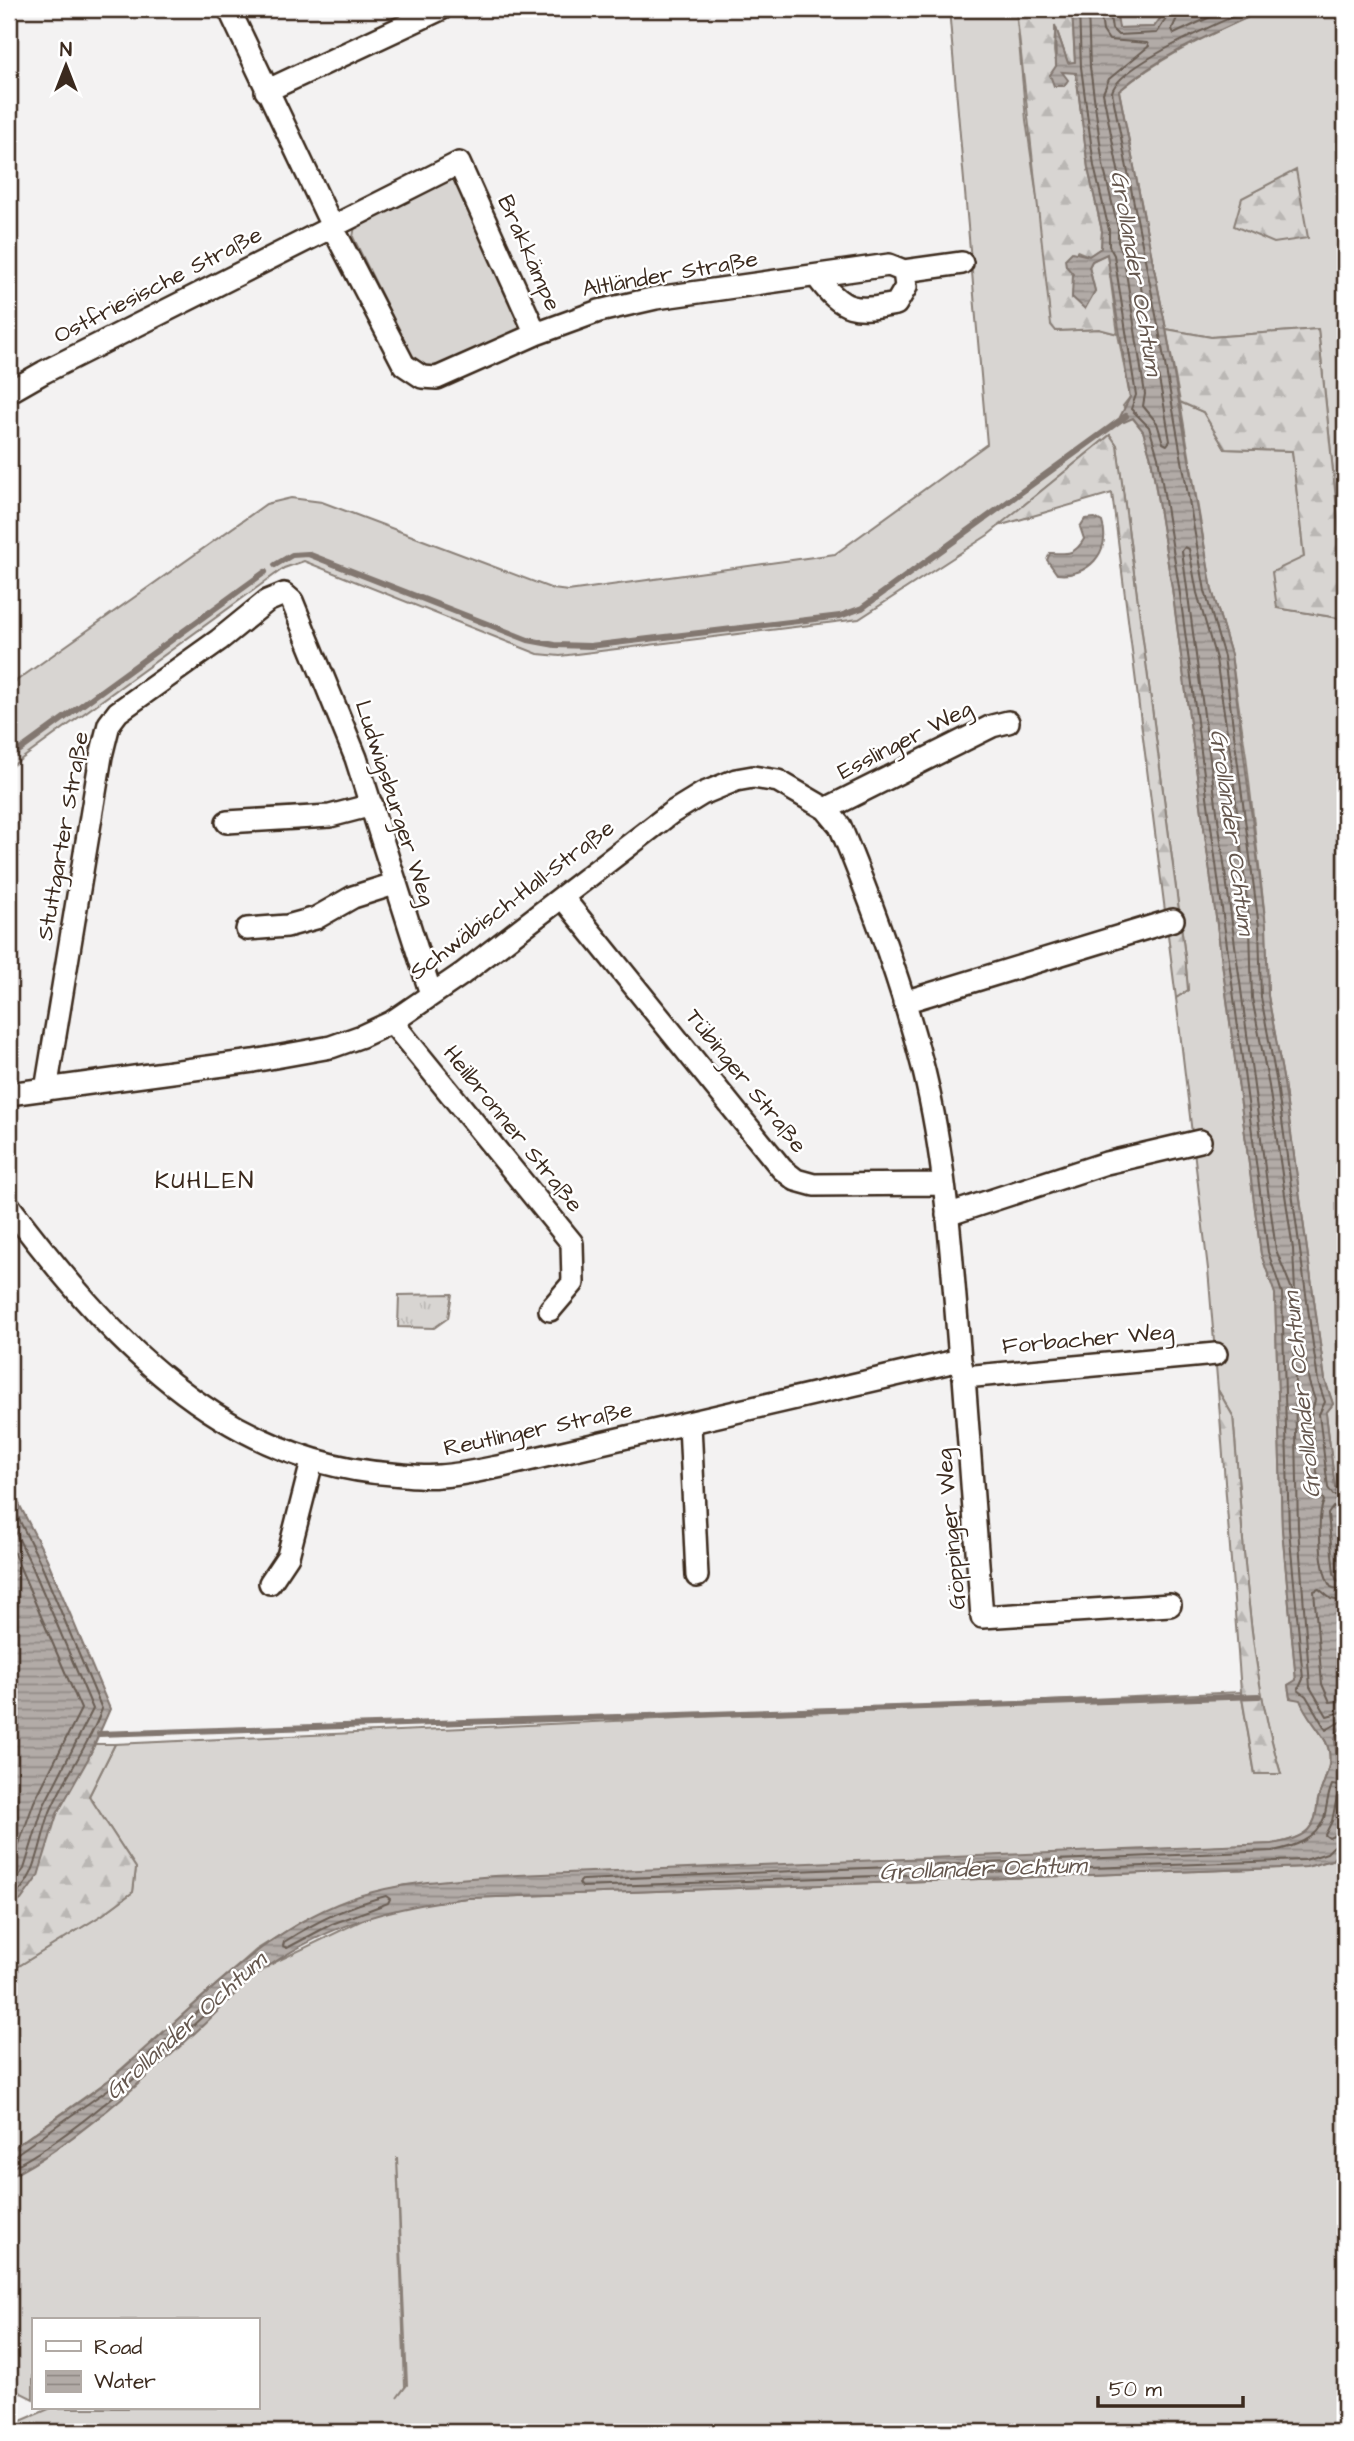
<svg xmlns="http://www.w3.org/2000/svg" width="1354" height="2441" font-family="'Architects Daughter',sans-serif">
<style>
.grass{fill:#d8d5d2;stroke:#8a8078;stroke-width:2;fill-rule:evenodd}
.forest{fill:url(#forest-firs);stroke:#8a8078;stroke-width:2}
.park{fill:url(#park-tufts);stroke:#8a8078;stroke-width:2}
.water{fill:url(#water-rules);stroke:#827770;stroke-width:2}
.lines{fill:none;stroke-linecap:round;stroke-linejoin:round}
.shore{stroke:#6b5e55;stroke-width:2}
.stream{stroke:#827770;stroke-width:6}
.minor-casing{stroke:#3b2a1e;stroke-width:26}
.minor{stroke:#fff;stroke-width:21}
.labels{text-anchor:middle;dominant-baseline:central;stroke-width:5;stroke-linejoin:round;paint-order:stroke}
.street-label{font-size:23px;fill:#3b2a1e;stroke:#fff}
.water-label{font-size:24px;font-style:italic;fill:#65574e;stroke:#fff}
.neighbourhood-label{font-size:24px;letter-spacing:2px;fill:#3b2a1e;stroke:#fff}
</style>
<defs>
<pattern id="forest-firs" width="22" height="20" patternUnits="userSpaceOnUse" patternTransform="scale(1.75)"><rect width="22" height="20" fill="#d8d5d2"/><path d="M5 1l3.5 6h-7zM16 11l3.5 6h-7z" fill="#bab7b4"/></pattern>
<pattern id="park-tufts" width="24" height="20" patternUnits="userSpaceOnUse" patternTransform="scale(1.75)"><rect width="24" height="20" fill="#d8d5d2"/><path d="M3 7l-1-3M5 7V3M7 7l1-3M15 17l-1-3M17 17v-4M19 17l1-3" fill="none" stroke="#bab7b4"/></pattern>
<pattern id="water-rules" width="6" height="5" patternUnits="userSpaceOnUse" patternTransform="scale(1.75)"><rect width="6" height="5" fill="#b2aba7"/><path d="M0 2.5h6" fill="none" stroke="#928b87"/></pattern>
</defs>
<rect width="100%" height="100%" fill="#f3f2f2"/>
<filter id="ink" filterUnits="userSpaceOnUse"><feTurbulence type="fractalNoise" baseFrequency=".0143" numOctaves="2"/><feDisplacementMap in="SourceGraphic" scale="14" xChannelSelector="R" yChannelSelector="G"/><feConvolveMatrix kernelMatrix="1 2 1 2 8 2 1 2 1" color-interpolation-filters="sRGB"/></filter>
<g filter="url(#ink)">
<path class="grass" d="M 949,9 L 1016,9 L 1026,120 L 1056,331 L 1099,329 L 1118,334 L 1130,397 L 1123,406 L 1143,431 L 1151,458 L 1172,588 L 1261,1254 L 1275,1293 L 1282,1529 L 1296,1681 L 1288,1685 L 1290,1698 L 1300,1699 C 1306,1716 1318,1727 1326,1742 C 1336,1763 1323,1780 1318,1800 C 1316,1811 1317,1821 1308,1830 C 1299,1839 1284,1842 1273,1844 L 405,1885 L 360,1896 L 303,1921 L 256,1950 L 109,2080 L 9,2151 L 9,1972 L 102,1915 L 133,1892 L 136,1868 L 89,1796 L 115,1744 L 1241,1692 L 1255,1774 L 1281,1774 C 1246,1659 1244,1535 1233,1416 L 1218,1390 L 1208,1269 L 1176,998 L 1188,990 L 1185,956 L 1117,445 L 1110,435 L 988,535 L 859,619 L 560,656 L 538,654 L 304,561 L 284,568 L 9,768 L 9,686 L 266,504 L 291,498 L 322,502 L 553,589 L 568,591 L 835,554 L 987,444 Z
M 1116,9 L 1167,9 L 1154,27 L 1118,28 Z
M 1240,9 L 1345,9 L 1345,585 L 1318,329 L 1211,337 L 1166,329 L 1119,91 C 1158,59 1202,38 1248,17 Z
M 454,173 L 523,322 L 517,333 L 436,368 L 425,366 L 411,355 L 353,237 L 355,226 Z
M 1180,402 L 1203,412 L 1225,449 L 1292,451 L 1304,557 L 1277,608 L 1345,619 L 1345,1488 L 1335,1489 L 1326,1413 L 1333,1404 L 1325,1380 L 1284,1083 L 1268,996 L 1266,926 L 1246,756 L 1231,655 L 1212,590 Z
M 1345,1843 L 1345,2432 L 9,2432 L 9,2426 L 51,2408 L 257,2408 L 257,2320 L 33,2320 L 33,2399 L 9,2387 L 9,2177 L 269,1965 L 373,1915 L 408,1905 L 468,1898 L 1306,1867 L 1332,1860 ZM 397,2157 L 407,2385 L 397,2398 L 405,2387 Z"/>
<path class="forest" d="M 1016,9 L 1072,9 L 1075,62 L 1068,63 L 1056,28 C 1054,43 1051,59 1062,72 L 1076,72 L 1088,168 L 1102,231 L 1101,248 L 1089,256 L 1077,251 L 1072,298 L 1095,291 L 1089,267 L 1092,261 L 1107,253 L 1118,334 L 1099,329 L 1056,331 L 1051,325 Z
M 1296,170 L 1308,238 L 1274,243 L 1234,226 L 1242,198 Z
M 1166,329 L 1211,337 L 1318,329 L 1345,585 L 1345,619 L 1277,608 L 1272,572 L 1304,557 L 1292,451 L 1225,449 L 1203,412 L 1180,402 Z
M 1110,435 L 1117,445 L 1185,956 L 1188,990 L 1176,998 L 1112,493 L 998,526 Z
M 1218,1390 L 1233,1416 C 1244,1535 1246,1659 1281,1774 L 1255,1774 L 1241,1692 Z
M 1345,1512 L 1345,1584 L 1340,1571 L 1335,1513 Z
M 95,1744 L 115,1744 L 89,1796 L 136,1868 L 133,1892 L 102,1915 L 9,1972 L 9,1907 C 44,1886 42,1846 58,1812 C 69,1789 84,1767 95,1744 Z"/>
<path class="park" d="M 452,1294 L 448,1318 L 434,1328 L 398,1327 L 399,1295 Z"/>
<path class="water" d="M 1072,9 L 1116,9 L 1119,28 L 1154,27 L 1167,9 L 1241,9 L 1249,17 C 1202,38 1157,58 1119,91 L 1166,329 L 1212,590 L 1231,655 L 1266,926 L 1268,996 L 1284,1083 L 1325,1380 L 1333,1404 L 1326,1413 L 1335,1488 L 1345,1488 L 1345,1512 L 1335,1514 L 1340,1571 L 1345,1584 L 1345,1725 L 1337,1732 L 1335,1740 L 1338,1774 L 1345,1783 L 1344,1845 L 1332,1860 L 1306,1867 L 468,1898 C 396,1906 331,1923 269,1966 C 243,1983 221,2009 198,2030 C 147,2077 71,2147 9,2177 L 9,2151 C 42,2127 77,2105 109,2080 C 190,2015 259,1927 362,1895 C 404,1882 449,1880 494,1876 L 1272,1844 C 1284,1842 1299,1839 1308,1830 C 1317,1821 1316,1811 1318,1800 C 1323,1780 1336,1763 1326,1742 C 1318,1727 1306,1716 1300,1700 L 1290,1698 L 1288,1685 L 1296,1680 L 1282,1529 L 1275,1294 L 1261,1254 L 1172,588 L 1151,458 L 1143,431 L 1133,418 L 1124,422 L 1120,417 L 1130,397 L 1107,254 L 1092,261 L 1089,267 L 1095,291 L 1085,309 L 1072,297 L 1073,274 L 1066,266 L 1065,259 L 1072,252 L 1089,256 L 1101,248 L 1102,231 L 1088,168 L 1076,73 L 1062,72 L 1068,80 L 1064,86 L 1054,86 L 1050,75 L 1056,66 L 1055,25 L 1068,63 L 1075,62 Z
M 1095,518 L 1102,522 C 1112,552 1087,578 1057,574 L 1047,560 L 1050,553 C 1067,554 1075,555 1084,539 L 1080,527 L 1085,519 Z
M 9,1484 L 47,1559 L 110,1709 L 88,1759 L 57,1814 L 38,1876 L 21,1900 L 9,1907 Z"/>
<g class="lines">
<path class="shore" d="M 1079,9 L 1081,67 L 1094,166 L 1109,230 L 1109,246 L 1114,255 L 1136,395 L 1131,409 L 1149,427 L 1158,457 L 1179,587 L 1268,1252 L 1282,1293 L 1289,1529 L 1303,1679 L 1298,1690 L 1306,1696 L 1326,1730 L 1345,1719
M 1088,9 L 1090,67 L 1103,165 L 1118,228 L 1118,242 L 1123,253 L 1145,394 L 1143,406 L 1157,423 L 1163,443 L 1167,445 L 1170,441 L 1164,405 L 1103,93 L 1109,79 L 1149,46 L 1147,43 L 1109,40 L 1103,31 L 1100,9
M 1109,9 L 1112,29 L 1118,35 L 1157,33 L 1172,9
M 1181,9 L 1172,29 L 1174,34 L 1227,9
M 1236,9 L 1234,16 C 1209,27 1118,67 1112,92 L 1159,330 L 1205,591 L 1224,657 L 1259,927 L 1261,997 L 1277,1084 L 1318,1381 L 1325,1402 L 1319,1414 L 1328,1488 L 1333,1495 L 1345,1495
M 9,1499 L 40,1562 L 102,1709 C 89,1745 65,1776 50,1812 C 39,1841 38,1882 9,1899
M 1345,1505 L 1333,1507 L 1328,1514 L 1334,1573 L 1337,1581 L 1345,1583
M 9,1519 L 32,1566 L 93,1709 L 43,1807 L 24,1869 L 9,1889
M 9,1542 L 81,1709 L 34,1802 L 9,1872
M 1345,1592 L 1331,1587 C 1320,1572 1316,1517 1324,1501 L 1319,1490 L 1311,1415 L 1315,1400 L 1309,1382 L 1295,1291 L 1293,1249 L 1269,1086 L 1252,998 L 1250,927 L 1231,758 L 1216,659 L 1197,593 L 1189,549 L 1185,547 L 1182,551 L 1276,1250 L 1293,1292 L 1298,1528 L 1310,1687 L 1327,1716 L 1345,1711
M 1345,1602 L 1331,1599 L 1319,1589 L 1314,1591 L 1322,1684 L 1330,1702 L 1345,1700
M 1345,1787 L 1332,1785 C 1327,1797 1327,1807 1324,1818 C 1316,1840 1293,1847 1273,1851 L 582,1880 L 579,1883 L 582,1887 L 1305,1860 L 1327,1853 L 1338,1842 L 1345,1840
M 1345,1796 L 1337,1797 L 1332,1821 L 1325,1835 L 1329,1838 L 1345,1831
M 386,1896 L 390,1899 L 388,1903 L 332,1924 L 287,1948 L 283,1946 L 284,1942 C 315,1922 350,1905 386,1896 Z
M 9,2156 L 15,2155 L 113,2086 L 199,2011 L 203,2011 L 203,2016 C 151,2065 72,2138 9,2169"/>
<path class="stream" d="M 275,565 L 292,555 L 308,554 L 528,640 L 555,645 L 590,646 L 840,616 L 862,608 L 1126,416
M 9,758 L 265,572
M 99,1734 L 1259,1696"/>
<defs>
<path id="minor" d="M 266,91 L 441,9
M 817,277 C 843,312 855,312 896,304 L 906,287 L 904,271
M 536,334 L 599,311 L 656,298 L 889,265 L 904,271 L 962,263
M 9,392 L 44,372 L 459,163 L 536,334 L 437,378 L 422,377 L 404,365 L 332,226 L 229,9
M 826,809 L 992,726 L 1008,722
M 227,822 L 330,816 L 372,805
M 563,898 L 782,1169 L 796,1180 L 814,1185 L 943,1184
M 247,929 L 287,926 L 316,918 L 353,897 L 394,884
M 904,1002 L 1173,920
M 392,1022 L 572,1243 L 573,1283 L 550,1310
M 46,1090 L 101,756 L 109,724 L 118,712 L 219,640 L 267,601 L 284,594 L 292,601 L 356,758 L 431,994
M 9,1094 L 253,1061 L 331,1047 L 362,1036 L 392,1022 L 462,974 L 671,813 L 702,794 L 736,780 L 753,777 L 778,781 L 826,809 L 840,826 C 873,905 903,988 924,1071 C 947,1166 952,1264 960,1360 L 964,1377 L 982,1617 L 1170,1605
M 9,1206 C 106,1335 220,1462 392,1474 C 407,1475 424,1478 439,1476 C 460,1475 482,1470 502,1466 L 960,1360
M 947,1215 L 1106,1163 L 1200,1141
M 964,1377 L 1216,1354
M 690,1424 L 697,1576
M 270,1583 L 288,1556 L 312,1462"/>
</defs>
<use href="#minor" class="minor-casing"/>
<use href="#minor" class="minor"/>
</g>
</g>
<g class="labels">
<g class="street-label">
<text transform="translate(529 253) rotate(66)">Brakkämpe</text>
<text transform="translate(670 274) rotate(-10)">Altländer Straße</text>
<text transform="translate(158 285) rotate(-27)">Ostfriesische Straße</text>
<text transform="translate(905 740) rotate(-27)">Esslinger Weg</text>
<text transform="translate(395 803) rotate(72)">Ludwigsburger Weg</text>
<text transform="translate(63 836) rotate(-80)">Stuttgarter Straße</text>
<text transform="translate(512 900) rotate(-37)">Schwäbisch-Hall-Straße</text>
<text transform="translate(746 1081) rotate(51)">Tübinger Straße</text>
<text transform="translate(513 1129) rotate(51)">Heilbronner Straße</text>
<text transform="translate(1088 1339) rotate(-5)">Forbacher Weg</text>
<text transform="translate(538 1429) rotate(-12)">Reutlinger Straße</text>
<text transform="translate(951 1529) rotate(-95)">Göppinger Weg</text>
</g>
<g class="water-label">
<text transform="translate(1136 273) rotate(80)">Grollander Ochtum</text>
<text transform="translate(1232 832) rotate(82)">Grollander Ochtum</text>
<text transform="translate(1302 1395) rotate(-96)">Grollander Ochtum</text>
<text transform="translate(983 1869) rotate(-2)">Grollander Ochtum</text>
<text transform="translate(186 2026) rotate(-42)">Grollander Ochtum</text>
</g>
<g class="neighbourhood-label">
<text x="205" y="1181">KUHLEN</text>
</g>
</g>
<rect width="1354" height="2441" fill="none" stroke="#fff" stroke-width="35"/>
<rect x="18" y="18" width="1319" height="2406" fill="none" stroke="#3b2a1e" stroke-width="2.5" filter="url(#ink)"/>
<rect x="32" y="2318" width="228" height="91" fill="#ffffff" stroke="#b1aaa5" stroke-width="2"/>
<rect x="46" y="2341" width="35" height="10" fill="#ffffff" stroke="#b1aaa5" stroke-width="2"/>
<text x="94" y="2354" font-size="21" fill="#3b2a1e">Road</text>
<rect x="46" y="2371" width="35" height="21" fill="url(#water-rules)" stroke="#b1aaa5" stroke-width="2"/>
<text x="94" y="2388" font-size="21" fill="#3b2a1e">Water</text>
<g transform="translate(66 66)" stroke="#ffffff" stroke-width="5" paint-order="stroke">
<path d="M0-5L12 26L0 18L-12 26Z" fill="#3b2a1e"/>
<text y="-10" font-size="19" font-weight="bold" text-anchor="middle" fill="#3b2a1e">N</text>
</g>
<path d="M1098 2396v10h145v-10" fill="none" stroke="#3b2a1e" stroke-width="3.5"/>
<text x="1109" y="2396" font-size="21" fill="#3b2a1e" stroke="#ffffff" stroke-width="5" paint-order="stroke">50 m</text>
</svg>
